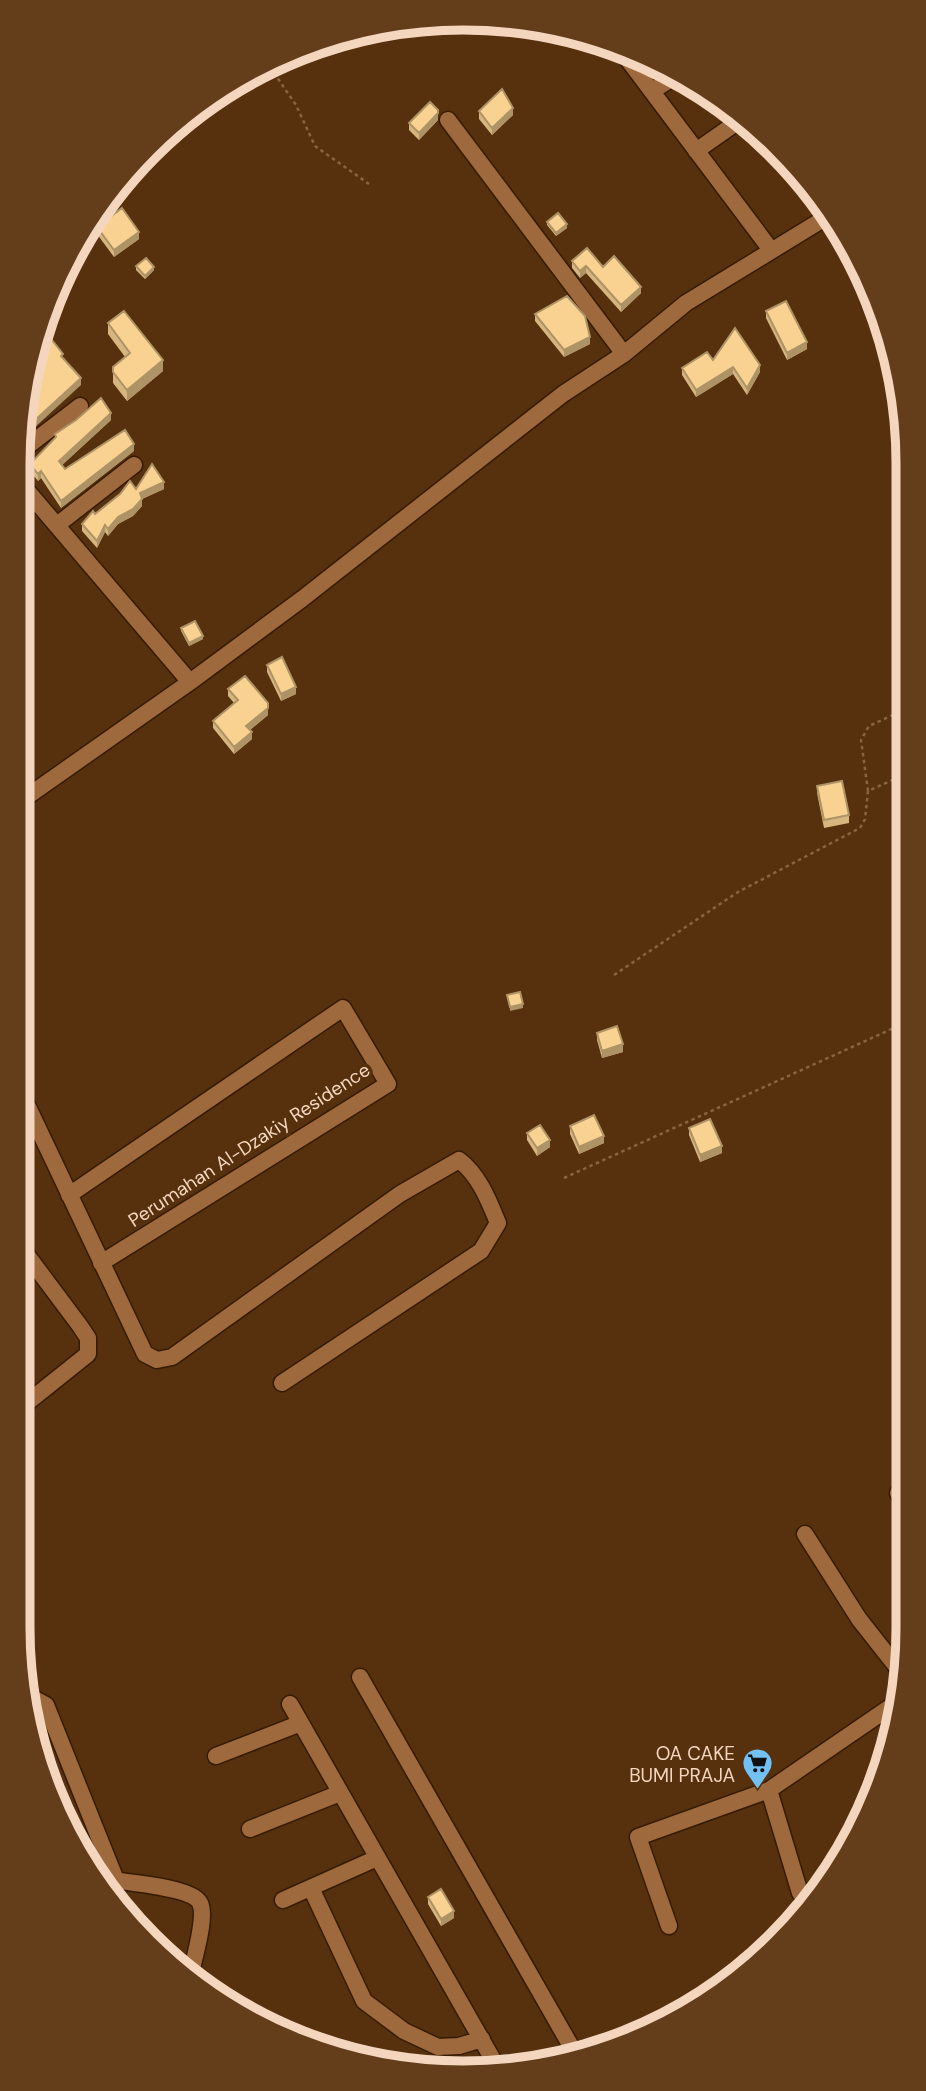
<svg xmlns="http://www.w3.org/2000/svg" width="926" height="2091" font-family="'DM Sans',sans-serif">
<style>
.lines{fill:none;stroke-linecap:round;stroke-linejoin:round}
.minor-casing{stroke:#361b03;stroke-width:19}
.path{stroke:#886444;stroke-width:2.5;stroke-dasharray:3.5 3.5;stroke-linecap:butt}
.minor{stroke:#9e693c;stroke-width:16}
.wall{fill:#d6b57e}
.shaded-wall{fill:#ae9366}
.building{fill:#f9d292;stroke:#ae9366;stroke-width:2}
.labels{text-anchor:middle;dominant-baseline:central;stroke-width:7;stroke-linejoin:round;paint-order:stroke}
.street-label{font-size:19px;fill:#f4d6bf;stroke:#57310d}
.poi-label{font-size:19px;fill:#f4d6bf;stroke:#57310d;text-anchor:end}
.rim{fill:none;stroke:#f4d6bf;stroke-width:9}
</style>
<rect width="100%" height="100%" fill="#57310d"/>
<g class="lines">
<defs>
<path id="minor" d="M 620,49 L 771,250
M 652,91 L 676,76
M 448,120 L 624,354
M 696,151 L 743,118
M 20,452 L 80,406
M 18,480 L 190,682
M 57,525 L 134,465
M 18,803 L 190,682 L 302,599 L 563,394 L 624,354 L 686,303 L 830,215
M 18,1095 L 28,1107 L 145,1354 L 157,1360 L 172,1357 L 400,1194 L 459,1160 C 479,1175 489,1201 498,1223 L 481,1251 L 282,1383
M 69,1195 L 343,1008 L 388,1084 L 101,1263
M 18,1410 L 88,1354 L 88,1338 L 80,1326 L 18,1243
M 898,1493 L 908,1509
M 805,1534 L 859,1619 L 900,1671
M 360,1677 L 576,2055
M 29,1696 L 46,1705 L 116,1880 C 134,1884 192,1887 200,1903 C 207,1917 194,1957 191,1974
M 290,1704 L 496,2065
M 216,1756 L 301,1723
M 250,1829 L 340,1793
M 311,1888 L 364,2001 L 404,2031 L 438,2047 L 459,2046 L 482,2039
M 800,1893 L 769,1790 L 893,1705
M 283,1900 L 377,1858
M 669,1926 L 638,1837 L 769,1790"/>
</defs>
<use href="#minor" class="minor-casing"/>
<path class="path" d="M 270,67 L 296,105 L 315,146 L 369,184
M 868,791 L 861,740 L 869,726 L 906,709
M 614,975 L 738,892 L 860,828 L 865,819 L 868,791 L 906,774
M 564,1178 L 907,1022"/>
<use href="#minor" class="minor"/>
</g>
<path class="wall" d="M 479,111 L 513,115 L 492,135 L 479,119 Z
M 438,120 L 419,140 L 409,130 L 409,123 Z
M 547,222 L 567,228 L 556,236 L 547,225 Z
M 97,227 L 139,239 L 114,257 L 97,234 Z
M 572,261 L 603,267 L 641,293 L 621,312 L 586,273 L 580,278 L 572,268 Z
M 136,266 L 154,270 L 145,279 L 136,270 Z
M 766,311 L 807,349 L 787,360 L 766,318 Z
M 535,314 L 590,344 L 564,357 L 535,321 Z
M 108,323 L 163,371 L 127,401 L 113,383 L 113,367 L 125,357 L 108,334 Z
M 713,360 L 760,372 L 747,395 L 733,374 L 696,397 L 682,375 L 682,368 Z
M 111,420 L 62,465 L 65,469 L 134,451 L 61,508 L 41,478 L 38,481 L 30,471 L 30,464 L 55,438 L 55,434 Z
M 136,489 L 164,489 L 142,499 L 142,506 L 133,516 L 118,524 L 108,536 L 105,532 L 97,548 L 82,531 L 82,524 L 95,514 Z
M 181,628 L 203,639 L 189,646 L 181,631 Z
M 267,665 L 296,694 L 281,701 L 267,672 Z
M 228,689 L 268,715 L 250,730 L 252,739 L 234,754 L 213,728 L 213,721 L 234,703 L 228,696 Z
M 817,786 L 849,815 L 849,823 L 824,828 L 817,793 Z
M 597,1033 L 623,1052 L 602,1058 L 597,1040 Z
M 570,1126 L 604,1143 L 579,1154 L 570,1134 Z
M 689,1128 L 722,1153 L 700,1162 L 689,1135 Z
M 527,1133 L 550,1147 L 537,1156 L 527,1140 Z
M 428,1897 L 454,1918 L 441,1926 L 428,1904 Z"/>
<path class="shaded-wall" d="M 513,108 L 513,115 L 492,135 L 492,128 Z
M 438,110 L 438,120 L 419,140 L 419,133 Z
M 567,224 L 567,228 L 556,236 L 556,233 Z
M 139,232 L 139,239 L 114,257 L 114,250 Z
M 586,266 L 586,273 L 580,278 L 580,271 Z
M 154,267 L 154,270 L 145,279 L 145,276 Z
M 641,287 L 641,293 L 621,312 L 621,305 Z
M 590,337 L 590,344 L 564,357 L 564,350 Z
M 807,342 L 807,349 L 787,360 L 787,353 Z
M 163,360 L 163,371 L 127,401 L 127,390 Z
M 760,365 L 760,372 L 747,395 L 747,388 Z
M 733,367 L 733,374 L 696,397 L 696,390 Z
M 81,378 L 81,385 L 33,429 L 23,434 L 25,426 Z
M 111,413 L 111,420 L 59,468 L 59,461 Z
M 134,444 L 134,451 L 61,508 L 61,501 Z
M 41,471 L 41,478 L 38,481 L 38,474 Z
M 164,482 L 164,489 L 142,499 L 142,506 L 133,516 L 118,524 L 108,536 L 108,529 L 140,493 Z
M 105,525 L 105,532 L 97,548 L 97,541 Z
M 203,636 L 203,639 L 189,646 L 189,643 Z
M 296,687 L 296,694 L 281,701 L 281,694 Z
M 268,708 L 268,715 L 246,733 L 246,726 Z
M 252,732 L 252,739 L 234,754 L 234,747 Z
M 523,1004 L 523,1008 L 510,1011 L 510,1007 Z
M 623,1044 L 623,1052 L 602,1058 L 602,1051 Z
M 604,1136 L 604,1143 L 579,1154 L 579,1147 Z
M 550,1140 L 550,1147 L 537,1156 L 537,1148 Z
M 722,1146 L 722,1153 L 700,1162 L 700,1155 Z
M 454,1911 L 454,1918 L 441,1926 L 441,1919 Z"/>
<path class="building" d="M 502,89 L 513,108 L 492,128 L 479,111 Z
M 430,102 L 438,110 L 438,113 L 419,133 L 409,123 Z
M 122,208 L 139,232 L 114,250 L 97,227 Z
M 558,213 L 567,224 L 556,233 L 547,222 Z
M 587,248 L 603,267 L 614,256 L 641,287 L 621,305 L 586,266 L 580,271 L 572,261 Z
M 146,258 L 154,267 L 145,276 L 136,266 Z
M 567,296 L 585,316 L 590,337 L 564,350 L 535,314 Z
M 786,301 L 807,342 L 787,353 L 766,311 Z
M 124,311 L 163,360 L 127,390 L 113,372 L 113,367 L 130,353 L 108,323 Z
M 735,328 L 760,365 L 747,388 L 733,367 L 696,390 L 682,368 L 707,352 L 713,360 Z
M 48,335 L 63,354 L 61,356 L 81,378 L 33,422 L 25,426 L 42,341 Z
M 101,398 L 111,413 L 59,461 L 65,469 L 125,430 L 134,444 L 61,501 L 41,471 L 38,474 L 30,464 L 56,437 L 55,434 L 76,420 Z
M 152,464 L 164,482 L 140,493 L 142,499 L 133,509 L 118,517 L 108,529 L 105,525 L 97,541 L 82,524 L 93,511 L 95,514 L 120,494 L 130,481 L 136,489 Z
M 195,621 L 203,636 L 189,643 L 181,628 Z
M 282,657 L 296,687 L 281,694 L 267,665 Z
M 245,676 L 268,703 L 268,708 L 246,726 L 252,732 L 234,747 L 213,721 L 238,700 L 228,689 Z
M 842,781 L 849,815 L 824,820 L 817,786 Z
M 520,992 L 523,1004 L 510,1007 L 507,995 Z
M 617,1026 L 623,1044 L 602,1051 L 597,1033 Z
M 594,1115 L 604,1136 L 579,1147 L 570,1126 Z
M 710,1119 L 722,1146 L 700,1155 L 689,1128 Z
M 540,1125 L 550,1140 L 537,1148 L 527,1133 Z
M 441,1889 L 454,1911 L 441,1919 L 428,1897 Z"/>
<defs>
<symbol id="supermarket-pin" viewBox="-11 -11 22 30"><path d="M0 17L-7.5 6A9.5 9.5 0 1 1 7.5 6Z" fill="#72c1f5" stroke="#57310d"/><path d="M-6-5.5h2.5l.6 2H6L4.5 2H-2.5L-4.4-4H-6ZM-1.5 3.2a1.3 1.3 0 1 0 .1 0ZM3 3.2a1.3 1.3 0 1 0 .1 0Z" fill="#111"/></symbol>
</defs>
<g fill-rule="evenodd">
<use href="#supermarket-pin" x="740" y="1746" width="35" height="47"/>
</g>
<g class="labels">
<g class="street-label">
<text transform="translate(249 1145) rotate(-33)">Perumahan Al-Dzakiy Residence</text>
</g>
<g class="poi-label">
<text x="735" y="1753">OA CAKE<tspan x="735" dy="22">BUMI PRAJA</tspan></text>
</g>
</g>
<path d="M0 0H926V2091H0ZM463 30H463A433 433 0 0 1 896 463V1628A433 433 0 0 1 463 2061H463A433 433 0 0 1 30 1628V463A433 433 0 0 1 463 30Z" fill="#643e1b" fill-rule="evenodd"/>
<path class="rim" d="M463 30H463A433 433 0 0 1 896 463V1628A433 433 0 0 1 463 2061H463A433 433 0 0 1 30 1628V463A433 433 0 0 1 463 30Z"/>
</svg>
